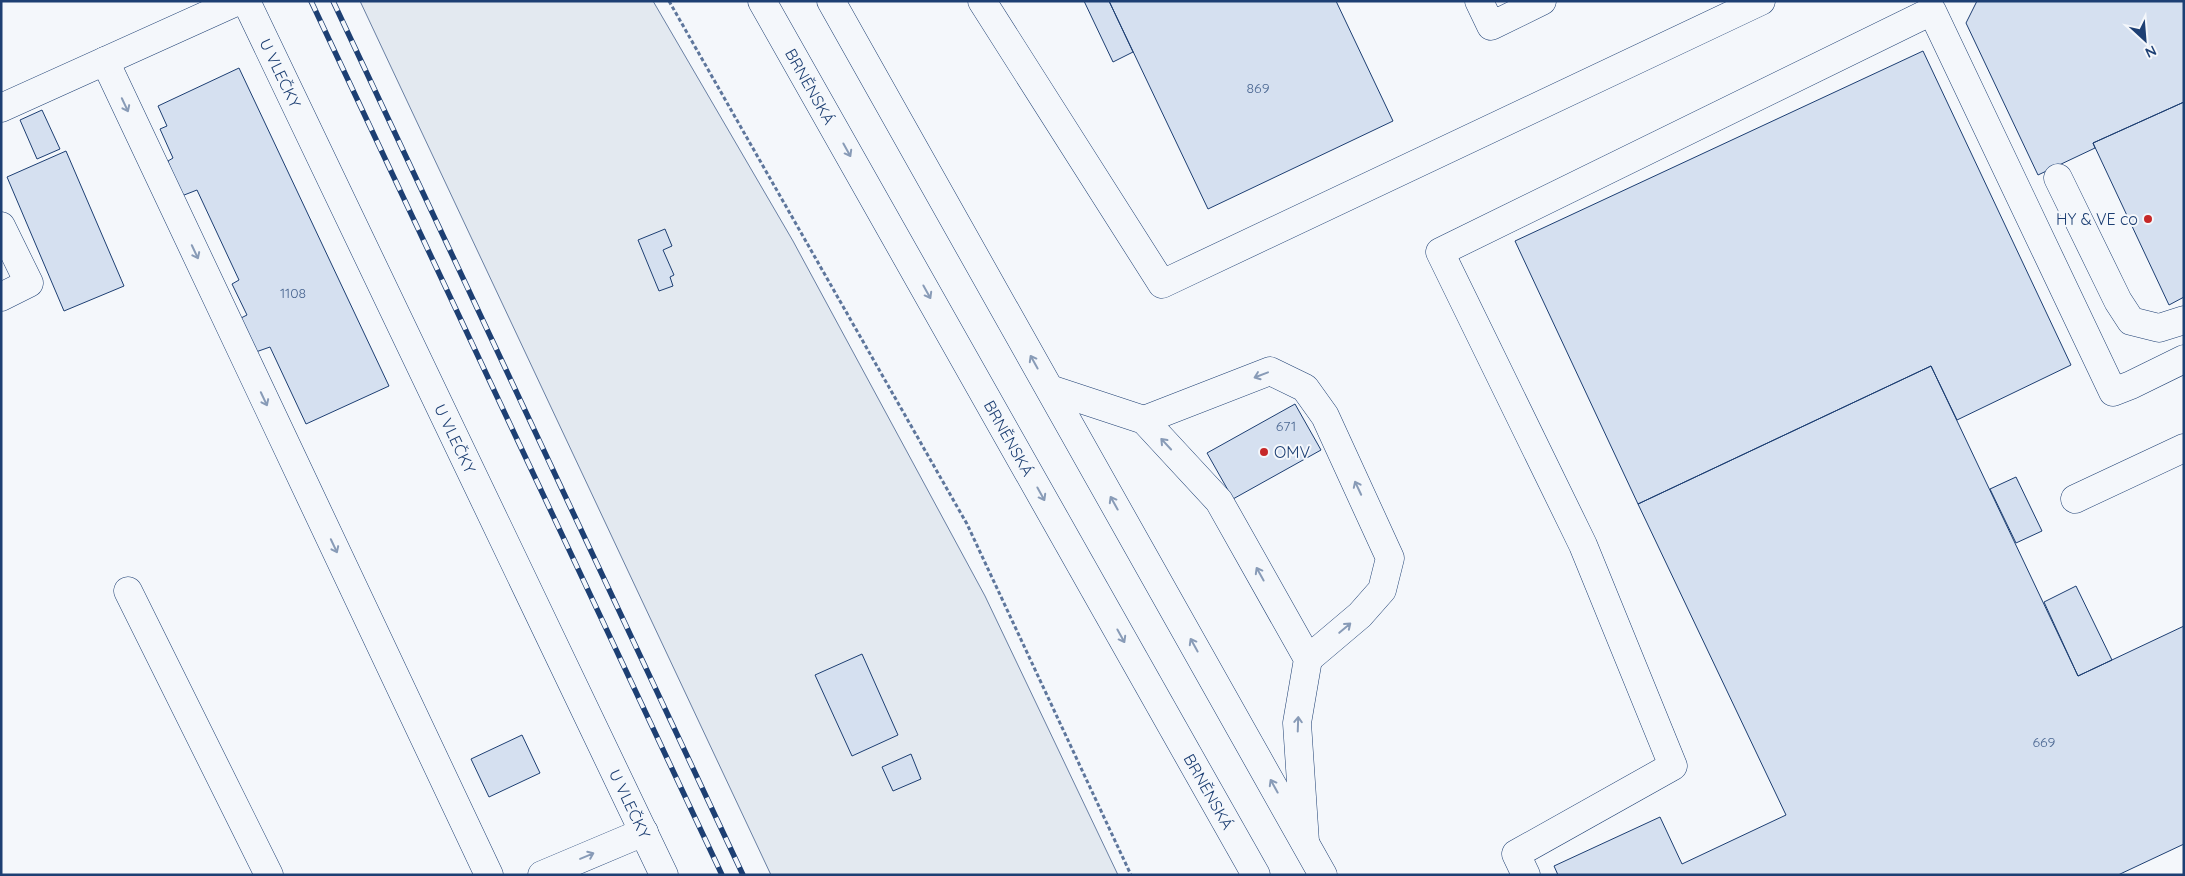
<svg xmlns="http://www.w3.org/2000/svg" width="2185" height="876" font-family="Quicksand,sans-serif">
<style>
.green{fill:#e3e9f0;stroke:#687fa3}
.building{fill:#d5e0f0;stroke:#1d3f73}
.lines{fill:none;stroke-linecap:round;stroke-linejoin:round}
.minor-casing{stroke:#1d3f73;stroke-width:29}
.highway-casing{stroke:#1d3f73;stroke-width:29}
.path{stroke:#5e769c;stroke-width:3;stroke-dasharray:4 2.5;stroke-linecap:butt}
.minor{stroke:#f4f7fb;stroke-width:28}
.highway{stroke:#f4f7fb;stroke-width:28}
.rail-casing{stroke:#1d3f73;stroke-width:5.5}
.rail{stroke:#f4f7fb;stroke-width:4;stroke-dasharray:11;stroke-linecap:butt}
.oneway{stroke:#889bb7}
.poi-dot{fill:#c62828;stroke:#f4f7fb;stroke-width:2}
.labels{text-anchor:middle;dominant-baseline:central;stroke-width:4;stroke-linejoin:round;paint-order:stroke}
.number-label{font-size:14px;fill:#4b6792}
.street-label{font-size:16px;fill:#1d3f73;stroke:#f4f7fb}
.poi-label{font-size:16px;fill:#1d3f73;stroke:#f4f7fb;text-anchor:end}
</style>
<rect width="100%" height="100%" fill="#f4f7fb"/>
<path class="green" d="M 360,1 L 653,1 L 793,241 L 985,596 L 1118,875 L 771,875 Z"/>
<path class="building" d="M 1084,1 L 1109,1 L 1133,52 L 1113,62 Z
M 1109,1 L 1336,1 L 1393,121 L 1208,209 Z
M 1977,1 L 2184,1 L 2184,102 L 2093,143 L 2095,148 L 2038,175 L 1966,23 Z
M 1923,51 L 2071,365 L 1957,420 L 1931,366 L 1638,504 L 1515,241 Z
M 239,68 L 389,386 L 306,424 L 270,347 L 253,353 L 241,318 L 247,315 L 232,284 L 239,280 L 197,190 L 179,197 L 168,161 L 173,158 L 160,129 L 167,126 L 158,106 Z
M 2184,102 L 2184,297 L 2169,305 L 2093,143 Z
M 42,110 L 60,149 L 37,159 L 20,120 Z
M 66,151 L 124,286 L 64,311 L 7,177 Z
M 665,229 L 672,246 L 663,250 L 674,275 L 670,277 L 673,286 L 659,291 L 638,240 Z
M 1931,366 L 2078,676 L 2184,626 L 2184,844 L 2118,875 L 1558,875 L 1554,866 L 1660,817 L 1682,864 L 1786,815 L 1638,504 Z
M 1295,404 L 1321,450 L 1233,499 L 1207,453 Z
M 2016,477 L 2042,531 L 2016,543 L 1990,489 Z
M 2076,586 L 2112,660 L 2078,676 L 2044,602 Z
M 862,654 L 898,735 L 852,756 L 815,675 Z
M 522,735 L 540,773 L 489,797 L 471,759 Z
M 911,754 L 921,779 L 893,791 L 882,767 Z"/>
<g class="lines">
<defs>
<g id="minor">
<path id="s1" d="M 246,1 L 664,875"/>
<path d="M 982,1 L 1162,284 L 1761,1"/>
<path d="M 1479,1 L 1491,26 L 1542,1"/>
<path d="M 105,61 L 489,875"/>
<path d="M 1,108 L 238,1"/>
<path d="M 2058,178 L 2118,301 L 2131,321 L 2159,328 L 2184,320"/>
<path d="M 1,226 L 29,283 L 1,297"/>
<path d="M 1050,389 L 1144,420 L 1219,501 L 1308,659 L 1297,723 L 1305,842"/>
<path d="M 1144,420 L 1270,371 L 1305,388 L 1325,416 L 1390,558 L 1382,590 L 1360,615 L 1308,659"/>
<path d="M 2075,499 L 2184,448"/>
<path d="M 128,591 L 269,875"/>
<path d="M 542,875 L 644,832"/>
<path d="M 1526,875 L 1516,854 L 1673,766 L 1583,545 L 1440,252 L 1932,11 L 2113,392 L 2131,385 L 2184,359"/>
</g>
<g id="highway">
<path id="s2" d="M 762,1 L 1256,875"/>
<path d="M 831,1 L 1323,875"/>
</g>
</defs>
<use href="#minor" class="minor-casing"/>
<use href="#highway" class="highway-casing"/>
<path class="path" d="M 669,1 L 967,524 L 1131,875"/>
<use href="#minor" class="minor"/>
<use href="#highway" class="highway"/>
<defs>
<path id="rail" d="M 311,1 L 722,875
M 333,1 L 743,875"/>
</defs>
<use href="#rail" class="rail-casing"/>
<use href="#rail" class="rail"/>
</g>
<defs><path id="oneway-shaft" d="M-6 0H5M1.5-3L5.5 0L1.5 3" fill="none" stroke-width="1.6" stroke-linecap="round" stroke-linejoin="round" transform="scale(1.25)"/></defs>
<g class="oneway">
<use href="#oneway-shaft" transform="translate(125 105) rotate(65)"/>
<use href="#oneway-shaft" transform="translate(847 150) rotate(61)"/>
<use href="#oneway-shaft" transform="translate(195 252) rotate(65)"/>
<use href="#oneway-shaft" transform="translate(927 292) rotate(61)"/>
<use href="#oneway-shaft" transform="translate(1034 362) rotate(-119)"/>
<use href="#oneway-shaft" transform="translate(1261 375) rotate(159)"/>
<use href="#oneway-shaft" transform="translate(264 399) rotate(65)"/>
<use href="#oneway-shaft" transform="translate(1166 444) rotate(-133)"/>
<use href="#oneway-shaft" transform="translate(1358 488) rotate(-115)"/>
<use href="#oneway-shaft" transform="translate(1041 494) rotate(61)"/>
<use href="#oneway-shaft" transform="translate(1114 503) rotate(-119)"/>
<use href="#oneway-shaft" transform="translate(334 546) rotate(65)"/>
<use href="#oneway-shaft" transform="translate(1260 574) rotate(-119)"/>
<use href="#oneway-shaft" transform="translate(1345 628) rotate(-40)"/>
<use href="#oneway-shaft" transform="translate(1121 636) rotate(61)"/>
<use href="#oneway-shaft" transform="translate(1194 645) rotate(-119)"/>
<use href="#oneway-shaft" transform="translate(1298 724) rotate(-88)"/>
<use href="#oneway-shaft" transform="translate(1274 786) rotate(-119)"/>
<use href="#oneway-shaft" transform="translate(587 856) rotate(-23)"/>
</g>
<g class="poi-dot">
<circle cx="2148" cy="219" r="5"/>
<circle cx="1264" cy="452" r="5"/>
</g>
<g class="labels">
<g class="number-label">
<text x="1258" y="88">869</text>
<text x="293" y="293">1108</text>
<text x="1286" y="426">671</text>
<text x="2044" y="742">669</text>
</g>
<g class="street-label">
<text stroke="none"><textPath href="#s1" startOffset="80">U VLEČKY</textPath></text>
<text stroke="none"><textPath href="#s2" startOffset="98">BRNĚNSKÁ</textPath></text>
<text stroke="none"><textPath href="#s1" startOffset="485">U VLEČKY</textPath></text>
<text stroke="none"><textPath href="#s2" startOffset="502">BRNĚNSKÁ</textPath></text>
<text stroke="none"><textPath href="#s2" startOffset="908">BRNĚNSKÁ</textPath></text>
<text stroke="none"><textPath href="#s1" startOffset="890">U VLEČKY</textPath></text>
</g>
<g class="poi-label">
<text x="2138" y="219">HY &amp; VE co</text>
<text x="1274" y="452" text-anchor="start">OMV</text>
</g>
</g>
<rect width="2185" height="876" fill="none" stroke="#1d3f73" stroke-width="5"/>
<g transform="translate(2145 40) rotate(154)" stroke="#f4f7fb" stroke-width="4" paint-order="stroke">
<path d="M0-4L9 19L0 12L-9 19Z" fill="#1d3f73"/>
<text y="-8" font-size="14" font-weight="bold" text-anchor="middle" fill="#1d3f73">N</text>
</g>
</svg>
